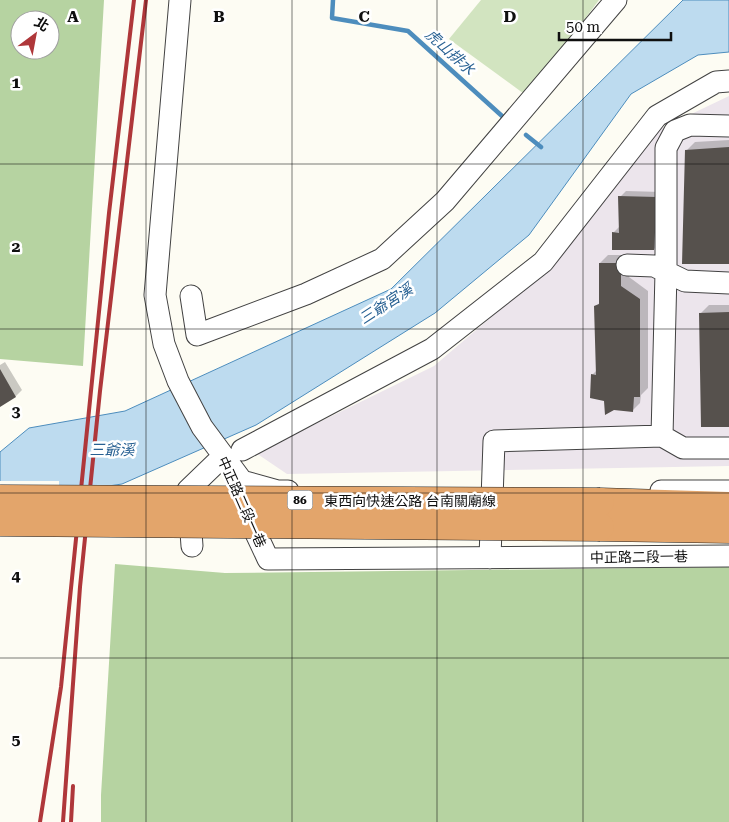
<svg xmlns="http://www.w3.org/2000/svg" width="729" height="822" font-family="'Roboto Serif','Noto Sans TC',serif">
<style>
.industrial{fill:#ece5ec}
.green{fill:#d2e4c0}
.forest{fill:#b6d3a1;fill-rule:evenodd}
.water{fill:#bddbef;stroke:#4d8dbd}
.pier{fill:#fdfcf3}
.shadow{fill:#0003}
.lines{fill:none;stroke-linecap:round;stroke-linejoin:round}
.stream{stroke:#4d8dbd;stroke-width:4.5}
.building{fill:#56514d}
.minor-casing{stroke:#424242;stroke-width:23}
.highway-casing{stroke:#202020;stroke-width:29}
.minor{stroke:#fff;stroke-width:21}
.highway{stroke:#e3a56b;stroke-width:28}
.rail{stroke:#af373a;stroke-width:4}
.highway-bridge-casing{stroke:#202020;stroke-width:29;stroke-linecap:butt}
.highway-bridge{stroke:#e3a56b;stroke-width:28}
.grid{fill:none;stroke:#0f0f0f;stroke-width:1;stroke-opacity:0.55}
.labels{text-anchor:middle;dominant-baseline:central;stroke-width:5;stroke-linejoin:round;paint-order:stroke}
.shield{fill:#fff;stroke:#575757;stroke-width:1}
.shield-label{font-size:12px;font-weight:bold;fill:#0f0f0f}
.street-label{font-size:14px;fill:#0f0f0f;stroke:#fff}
.water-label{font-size:15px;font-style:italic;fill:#276092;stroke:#fff}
.grid-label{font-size:16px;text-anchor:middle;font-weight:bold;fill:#0f0f0f;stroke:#fff;stroke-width:5;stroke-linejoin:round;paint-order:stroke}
</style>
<rect width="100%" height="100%" fill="#fdfcf3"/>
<path class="industrial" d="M 729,96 L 729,466 L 287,474 L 256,453 L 434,366 L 551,266 L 660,129 Z"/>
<path class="green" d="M 481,0 L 599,0 L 527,96 L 449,39 Z"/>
<path class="forest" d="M 0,0 L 104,0 L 83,366 L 0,359 ZM 20,20 L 50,20 L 50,50 L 20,50 Z
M 115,564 L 225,573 L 729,567 L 729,822 L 101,822 L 101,795 Z"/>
<path class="water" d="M 683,0 L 729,0 L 729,52 L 698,55 L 631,94 L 529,235 L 435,313 L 256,425 L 122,484 L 41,496 L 0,525 L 0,452 L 29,428 L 125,411 L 391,289 Z"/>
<path class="pier" d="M 0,481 L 59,481 L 59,496 L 0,528 Z"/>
<path class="shadow" d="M 729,140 L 729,263 L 687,150 L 695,142 Z
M 626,191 L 662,192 L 660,243 L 654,249 L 613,233 L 619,227 L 620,197 Z
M 608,255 L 628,255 L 629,277 L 648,291 L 648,388 L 641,395 L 640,403 L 632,411 L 592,375 L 597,370 L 596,307 L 600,302 L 600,263 Z
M 709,305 L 729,305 L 729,426 L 701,313 Z
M 5,362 L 22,390 L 16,396 L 0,405 L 0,365 Z"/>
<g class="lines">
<path class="stream" d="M 333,0 L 332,18 L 408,31 L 502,116
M 526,135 L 541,147"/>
</g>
<path class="building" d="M 729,147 L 729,264 L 682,264 L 685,150 Z
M 618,196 L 657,197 L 654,250 L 612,250 L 612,232 L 619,233 Z
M 599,263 L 621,263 L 621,286 L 640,299 L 640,397 L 634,397 L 633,412 L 614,410 L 605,415 L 604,401 L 590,398 L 591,374 L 596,375 L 594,306 L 599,304 Z
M 729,312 L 729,427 L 701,427 L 699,313 Z
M 0,369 L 16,397 L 0,407 Z"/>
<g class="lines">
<defs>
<path id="minor" d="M 180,0 L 155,295 L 164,344 L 178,381 L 202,427 L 242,481 L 278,491 L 288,491
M 627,265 L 654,266 L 685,281 L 729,283
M 191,296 L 197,335 L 306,294 L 382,259 L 445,201 L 616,0
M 662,436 L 666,272 L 666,148 L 675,131 L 690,125 L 729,126
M 242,450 L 432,349 L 543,262 L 657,116 L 716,82 L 729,81
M 661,491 L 729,491
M 246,512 L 268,559 L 729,556
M 192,546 L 188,490 L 216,463
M 490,558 L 494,441 L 662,436 L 683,448 L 729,448"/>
<path id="highway" d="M 600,502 L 729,506
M 600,527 L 729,529"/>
</defs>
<use href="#minor" class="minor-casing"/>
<use href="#highway" class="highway-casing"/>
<use href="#minor" class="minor"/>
<use href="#highway" class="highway"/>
<path class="rail" d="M 40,822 L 61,687 L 109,213 L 134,0
M 63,822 L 80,587 L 100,391 L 146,0
M 71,822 L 73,786"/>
<defs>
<path id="highway-bridge" d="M 0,499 L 600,502
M 0,522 L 600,527"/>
</defs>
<use href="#highway-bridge" class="highway-bridge-casing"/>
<use href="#highway-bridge" class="highway-bridge"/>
</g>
<path class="grid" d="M 146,0 L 146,822M 292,0 L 292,822M 437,0 L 437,822M 583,0 L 583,822M 0,164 L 729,164M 0,329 L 729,329M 0,493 L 729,493M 0,658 L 729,658"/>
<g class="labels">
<rect class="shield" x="287.5" y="490.5" width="25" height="19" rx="4"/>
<g class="shield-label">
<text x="300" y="500">86</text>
</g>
<g class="street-label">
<text x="410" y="501">東西向快速公路 台南關廟線</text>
<text transform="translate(242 502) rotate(66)">中正路二段一巷</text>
<text transform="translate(639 557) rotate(-1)">中正路二段一巷</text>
</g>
<g class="water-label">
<text transform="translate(450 52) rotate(42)">虎山排水</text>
<text transform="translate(386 304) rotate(-33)">三爺宮溪</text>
<text x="112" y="450">三爺溪</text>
</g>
</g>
<g class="grid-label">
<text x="73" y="22">A</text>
<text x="219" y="22">B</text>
<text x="364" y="22">C</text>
<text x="510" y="22">D</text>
<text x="16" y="88">1</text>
<text x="16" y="252">2</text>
<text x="16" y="417">3</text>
<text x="16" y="581">4</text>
<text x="16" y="745">5</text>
</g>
<g transform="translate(35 35) rotate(32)"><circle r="24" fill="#ffffff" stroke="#9f9f9f"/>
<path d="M0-4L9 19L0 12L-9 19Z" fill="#af373a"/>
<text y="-8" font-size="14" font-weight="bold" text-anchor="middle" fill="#0f0f0f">北</text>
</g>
<path d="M559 32v8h112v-8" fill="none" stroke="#0f0f0f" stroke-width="2.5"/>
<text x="566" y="32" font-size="15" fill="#0f0f0f" stroke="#ffffff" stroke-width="4" paint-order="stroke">50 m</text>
</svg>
